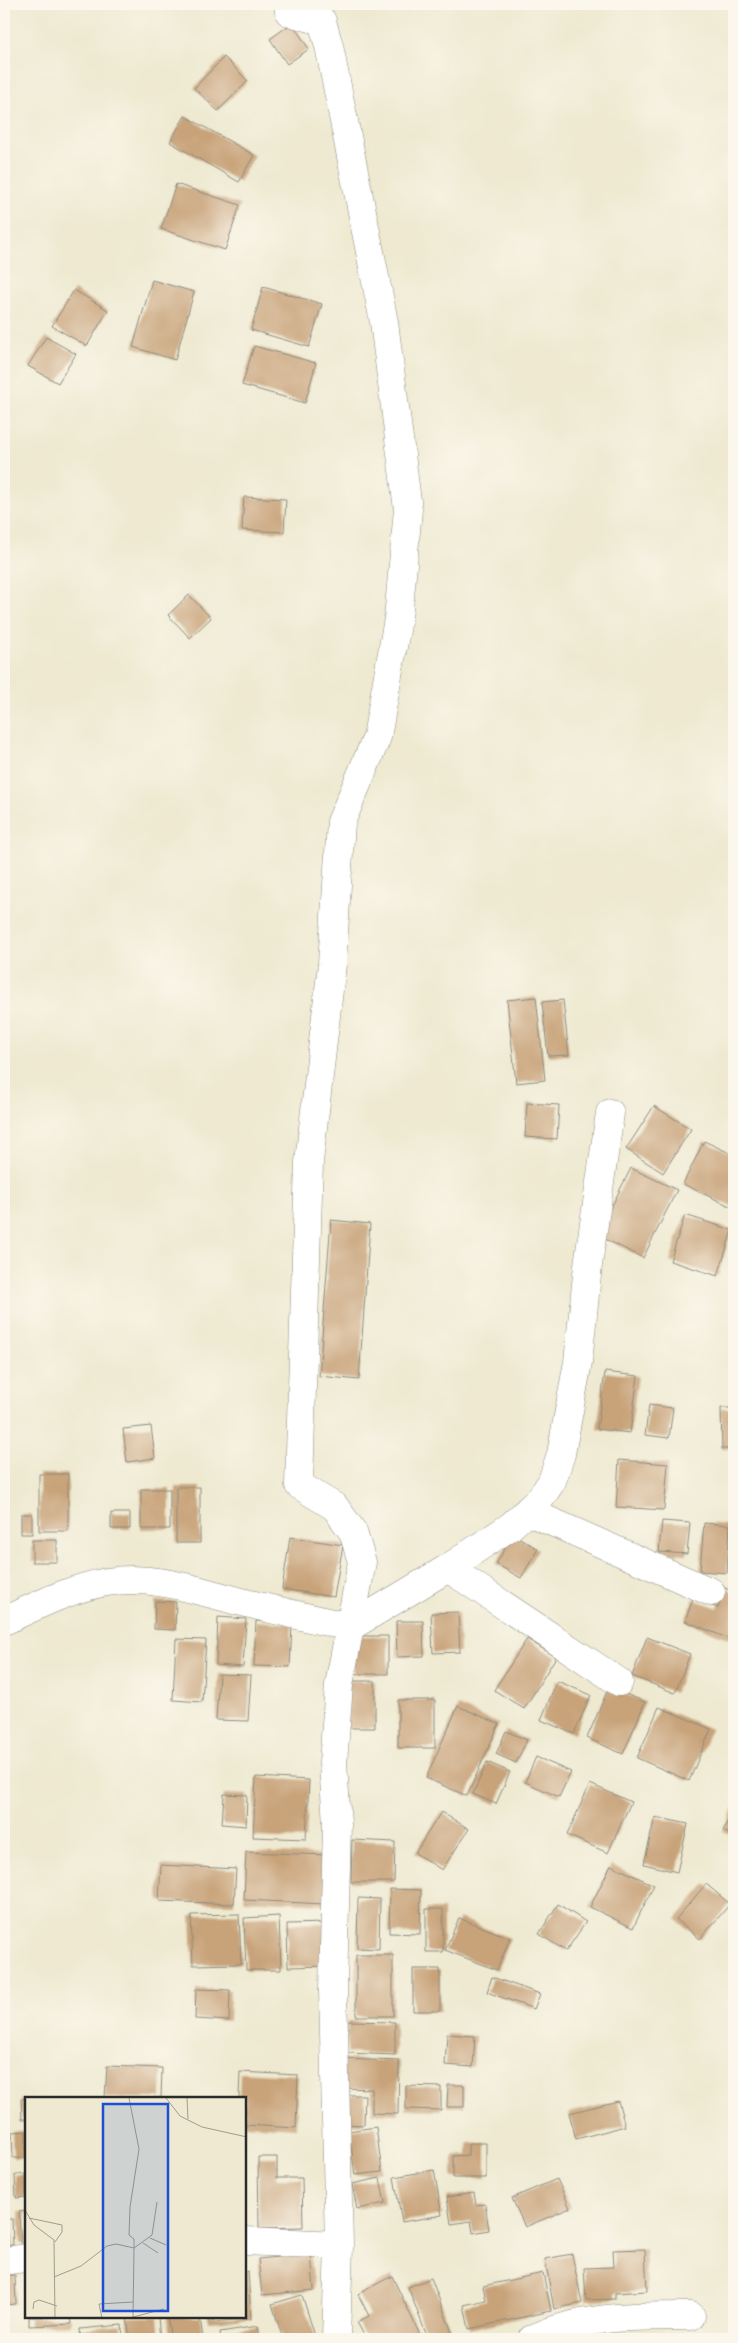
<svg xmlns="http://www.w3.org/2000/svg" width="738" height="2343" font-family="Vollkorn,serif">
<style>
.building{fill:#c8a379}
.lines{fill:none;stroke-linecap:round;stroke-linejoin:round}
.minor-casing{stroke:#8c8a7e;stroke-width:29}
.minor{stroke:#fff;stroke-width:28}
.inset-road{fill:none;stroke:#a09d8e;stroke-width:1}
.view{fill:#1d4ed8;fill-opacity:0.15;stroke:#1d4ed8;stroke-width:2.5}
.inset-edge{fill:none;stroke:#2b2b2b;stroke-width:2.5}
</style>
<rect width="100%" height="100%" fill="#fbf7ec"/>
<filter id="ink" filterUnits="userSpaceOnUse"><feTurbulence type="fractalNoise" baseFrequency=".02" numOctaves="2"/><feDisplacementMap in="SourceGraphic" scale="10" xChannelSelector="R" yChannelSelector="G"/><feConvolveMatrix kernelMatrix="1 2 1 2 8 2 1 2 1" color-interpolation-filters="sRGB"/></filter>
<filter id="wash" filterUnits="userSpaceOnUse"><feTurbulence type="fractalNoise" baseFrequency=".0096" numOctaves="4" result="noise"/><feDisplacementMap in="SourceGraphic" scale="20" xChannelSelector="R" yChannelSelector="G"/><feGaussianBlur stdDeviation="1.12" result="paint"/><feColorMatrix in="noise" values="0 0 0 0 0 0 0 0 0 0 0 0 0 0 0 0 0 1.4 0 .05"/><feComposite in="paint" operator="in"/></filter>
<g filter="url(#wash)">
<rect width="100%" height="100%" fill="#eee9d0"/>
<g id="blocks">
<path class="building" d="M 292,23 L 309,49 L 287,64 L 270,39 Z
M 224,57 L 248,81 L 218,111 L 194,88 Z
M 185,116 L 254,155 L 239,182 L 170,142 Z
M 176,184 L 240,205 L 225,250 L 161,229 Z
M 152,280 L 194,292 L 175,360 L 133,347 Z
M 263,287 L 322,304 L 309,347 L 251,330 Z
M 74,290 L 108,310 L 87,346 L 52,326 Z
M 46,337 L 76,354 L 58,383 L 28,366 Z
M 254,346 L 316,363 L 305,403 L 242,385 Z
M 244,497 L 286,499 L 284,532 L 242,530 Z
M 189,595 L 211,618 L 190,638 L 168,615 Z
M 536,997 L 545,1080 L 516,1083 L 507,1000 Z
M 563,1000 L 569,1055 L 548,1056 L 542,1002 Z
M 527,1103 L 559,1105 L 557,1139 L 525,1137 Z
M 654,1106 L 691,1129 L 663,1173 L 626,1149 Z
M 704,1141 L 734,1155 L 734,1208 L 683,1184 Z
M 631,1168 L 677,1190 L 643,1258 L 597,1235 Z
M 685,1215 L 732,1230 L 718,1276 L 670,1261 Z
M 331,1220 L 370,1224 L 359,1380 L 319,1376 Z
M 605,1372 L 638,1376 L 630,1433 L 597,1429 Z
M 649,1405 L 673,1408 L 669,1438 L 645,1435 Z
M 721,1408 L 734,1408 L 734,1449 L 722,1449 Z
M 151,1426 L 155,1458 L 127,1462 L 123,1429 Z
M 619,1460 L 668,1464 L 664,1510 L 616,1507 Z
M 39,1474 L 68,1474 L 68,1531 L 39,1531 Z
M 176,1487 L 200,1487 L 200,1543 L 176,1543 Z
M 141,1489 L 170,1489 L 170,1529 L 141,1529 Z
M 111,1513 L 130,1513 L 130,1529 L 111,1529 Z
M 21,1514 L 32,1514 L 32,1534 L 21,1534 Z
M 662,1521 L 690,1523 L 687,1554 L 659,1552 Z
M 704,1523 L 730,1525 L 727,1573 L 700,1571 Z
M 513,1534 L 538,1549 L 521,1578 L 496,1564 Z
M 290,1537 L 343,1545 L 334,1597 L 282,1589 Z
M 32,1540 L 57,1540 L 57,1562 L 32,1562 Z
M 725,1588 L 734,1592 L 732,1640 L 685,1621 L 693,1599 L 718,1608 Z
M 155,1601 L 176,1602 L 175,1630 L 154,1629 Z
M 458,1612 L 460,1652 L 433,1653 L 431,1613 Z
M 218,1617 L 246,1619 L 243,1667 L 216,1665 Z
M 256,1621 L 292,1624 L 290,1667 L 254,1666 Z
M 396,1621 L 423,1621 L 424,1656 L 397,1657 Z
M 353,1636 L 388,1636 L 388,1674 L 353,1674 Z
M 647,1637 L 690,1654 L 675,1693 L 632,1676 Z
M 176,1639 L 206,1640 L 202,1702 L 173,1700 Z
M 527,1639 L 556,1657 L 524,1709 L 494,1690 Z
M 219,1674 L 251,1675 L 248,1721 L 216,1720 Z
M 346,1681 L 375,1681 L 375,1728 L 346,1728 Z
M 557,1681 L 591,1695 L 574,1734 L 541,1720 Z
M 609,1687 L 645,1702 L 623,1754 L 587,1738 Z
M 398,1700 L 435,1700 L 435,1748 L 398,1748 Z
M 458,1706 L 499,1724 L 467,1796 L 426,1778 Z
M 659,1707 L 711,1729 L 689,1781 L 637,1758 Z
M 506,1731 L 527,1740 L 516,1763 L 496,1754 Z
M 536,1757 L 571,1772 L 559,1797 L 525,1782 Z
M 487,1762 L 510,1772 L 496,1804 L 473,1794 Z
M 256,1777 L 309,1780 L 306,1839 L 253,1837 Z
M 590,1784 L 631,1802 L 608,1853 L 567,1835 Z
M 224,1794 L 247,1795 L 246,1826 L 222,1824 Z
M 734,1807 L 734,1836 L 723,1831 Z
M 441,1812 L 469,1829 L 442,1870 L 415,1853 Z
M 655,1817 L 688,1824 L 677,1872 L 644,1864 Z
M 352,1840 L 395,1842 L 394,1882 L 351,1882 Z
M 246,1852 L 328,1855 L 325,1904 L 244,1900 Z
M 161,1865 L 236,1869 L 234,1904 L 159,1901 Z
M 611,1865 L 654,1885 L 633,1928 L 590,1907 Z
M 706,1884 L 730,1904 L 700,1939 L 676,1919 Z
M 390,1889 L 421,1890 L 420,1934 L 389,1933 Z
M 358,1898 L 380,1899 L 379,1949 L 357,1948 Z
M 558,1904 L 586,1922 L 566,1951 L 539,1934 Z
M 426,1909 L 443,1909 L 443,1952 L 426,1952 Z
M 239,1914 L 241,1964 L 193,1965 L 191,1915 Z
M 279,1916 L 281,1970 L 246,1970 L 244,1918 Z
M 459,1918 L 510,1938 L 497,1970 L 445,1950 Z
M 327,1923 L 328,1966 L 288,1967 L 287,1924 Z
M 356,1955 L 393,1955 L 393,2016 L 356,2016 Z
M 413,1969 L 440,1969 L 440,2011 L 413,2011 Z
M 492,1977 L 540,1994 L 534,2009 L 487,1992 Z
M 196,1989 L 230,1990 L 229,2021 L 195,2019 Z
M 348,2021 L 395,2022 L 395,2055 L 347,2053 Z
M 447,2034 L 475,2036 L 473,2067 L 445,2065 Z
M 343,2059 L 399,2061 L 398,2114 L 372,2113 L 372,2089 L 342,2088 Z
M 107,2066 L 162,2068 L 161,2098 L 105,2098 Z
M 240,2072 L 298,2075 L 296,2128 L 245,2125 L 245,2098 L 239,2098 Z
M 448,2085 L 464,2085 L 464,2107 L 447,2107 Z
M 406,2086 L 441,2087 L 441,2110 L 406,2109 Z
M 341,2095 L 365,2095 L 364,2125 L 340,2124 Z
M 21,2099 L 26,2099 L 26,2119 L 22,2119 Z
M 618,2101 L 625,2126 L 576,2139 L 569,2113 Z
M 376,2127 L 382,2172 L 355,2175 L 349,2131 Z
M 26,2131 L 26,2158 L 13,2158 L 12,2132 Z
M 468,2143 L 486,2143 L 486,2178 L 453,2178 L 453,2156 L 468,2155 Z
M 258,2157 L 277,2157 L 277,2178 L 302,2178 L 303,2227 L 259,2228 Z
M 434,2170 L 442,2215 L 402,2222 L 394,2177 Z
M 26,2174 L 26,2197 L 16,2198 L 15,2175 Z
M 380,2178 L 385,2203 L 357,2209 L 352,2184 Z
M 557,2179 L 570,2208 L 525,2227 L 512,2198 Z
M 474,2193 L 476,2205 L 485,2204 L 489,2230 L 473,2233 L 471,2221 L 451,2224 L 447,2197 Z
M 26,2211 L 26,2242 L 21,2243 L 19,2212 Z
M 4,2219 L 12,2219 L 13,2245 L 4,2245 Z
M 645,2249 L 647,2291 L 615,2293 L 615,2299 L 586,2300 L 584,2268 L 614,2267 L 613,2250 Z
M 311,2254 L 314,2290 L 262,2295 L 258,2259 Z
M 572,2254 L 582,2303 L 554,2309 L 545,2259 Z
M 248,2271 L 251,2319 L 208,2322 L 208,2317 L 245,2317 L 245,2272 Z
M 543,2273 L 551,2311 L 469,2329 L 464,2305 L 486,2300 L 483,2286 Z
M 4,2275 L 15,2275 L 16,2304 L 4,2305 Z
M 392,2276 L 422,2339 L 366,2339 L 357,2322 L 369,2316 L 358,2294 Z
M 431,2278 L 453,2335 L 441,2339 L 428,2339 L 408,2287 Z
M 302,2295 L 316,2339 L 283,2339 L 272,2304 Z
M 29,2317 L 71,2317 L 72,2324 L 29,2326 Z
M 127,2317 L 158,2317 L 160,2339 L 130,2339 Z
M 167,2317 L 200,2317 L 203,2339 L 171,2339 Z
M 122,2325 L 123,2339 L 81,2339 L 80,2329 Z
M 258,2326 L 260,2339 L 221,2339 L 220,2332 Z"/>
</g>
</g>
<g filter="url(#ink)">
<use href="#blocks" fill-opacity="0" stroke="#8c8a7e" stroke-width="1"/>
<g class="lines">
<defs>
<path id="minor" d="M 527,1511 L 711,1592
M 448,1568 L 619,1682
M 4,1621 C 36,1606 71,1588 107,1582 C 153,1574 198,1591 242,1602 C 278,1611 314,1619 350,1627 L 362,1562 L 353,1532 L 335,1507 L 299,1485 L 309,1162 L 332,964 L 341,822 L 377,737 L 398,619 L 408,509 L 384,322 L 329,46 L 322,21 L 289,12 L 289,4
M 245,2241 L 339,2245
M 4,2261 L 26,2258
M 336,2339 L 339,2245 L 333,1990 L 337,1824 L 333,1763 L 339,1685 L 350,1627 L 448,1568 L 511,1526 L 540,1499 L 552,1481 L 561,1454 L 578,1362 L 588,1265 L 610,1113
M 532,2339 C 582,2315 637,2316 691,2316"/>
</defs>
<use href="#minor" class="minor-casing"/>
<use href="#minor" class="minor"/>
</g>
</g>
<g transform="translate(25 2097)">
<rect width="221" height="221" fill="#eee9d0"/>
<path class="inset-road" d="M 141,1 L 155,19 L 177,30 L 222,40M 162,1 L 163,22M 0,113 L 9,128 L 29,143 L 30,221M 4,121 L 37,128 L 37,135 L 30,145M 125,141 L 141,148M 118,146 L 133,156M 29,180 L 56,169 L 82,149 L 91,147 L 109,151 L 109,142 L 104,138 L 105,110 L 114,52 L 104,1M 8,212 L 9,205 L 14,203 L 32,209M 108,220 L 139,212M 77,221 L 74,207 L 108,205M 108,221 L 109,151 L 127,138 L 132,105"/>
<path class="view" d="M 78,7 L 143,7 L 143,214 L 78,214 Z"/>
<rect width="221" height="221" class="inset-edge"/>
</g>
<rect width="738" height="2343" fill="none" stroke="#fbf7ec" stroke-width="20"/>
</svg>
